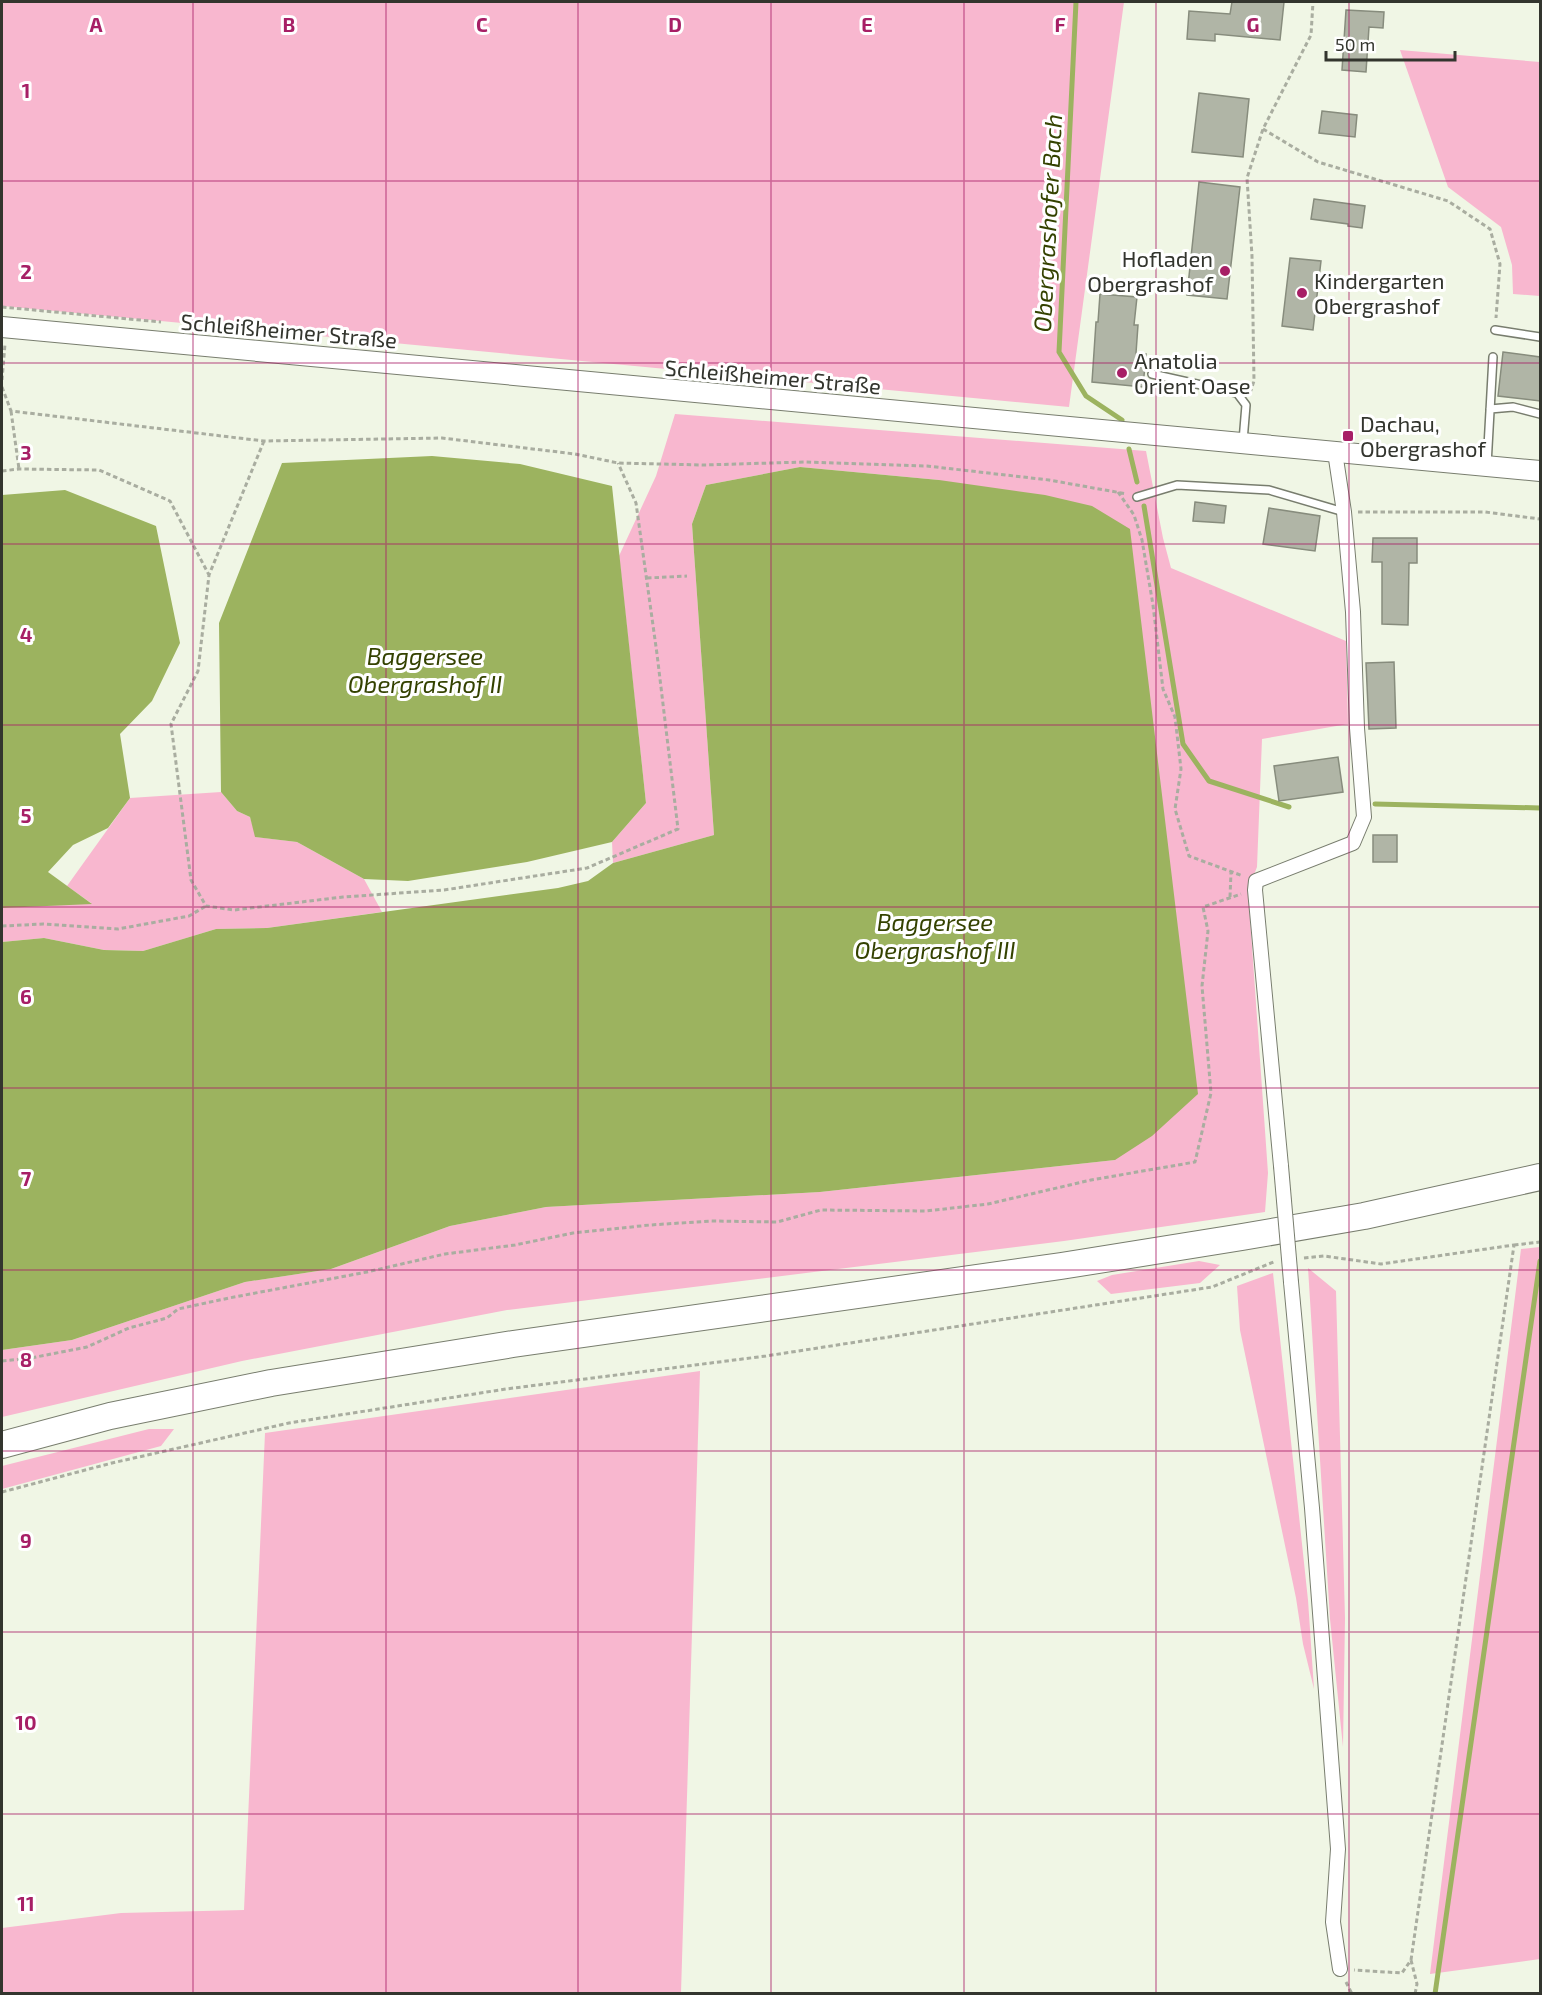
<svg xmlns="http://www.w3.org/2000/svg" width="1542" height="1995" font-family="'Exo 2',sans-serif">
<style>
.green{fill:#f8b7cf}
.water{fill:#9cb35f}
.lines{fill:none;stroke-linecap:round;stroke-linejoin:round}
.stream{stroke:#9cb35f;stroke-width:5}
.building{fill:#b0b5a6;stroke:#878c7d;stroke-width:1.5}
.lane-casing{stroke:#787d6e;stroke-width:10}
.street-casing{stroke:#787d6e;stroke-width:16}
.secondary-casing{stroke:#787d6e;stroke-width:22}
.highway-casing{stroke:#787d6e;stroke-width:28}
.path{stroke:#a9ada0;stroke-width:3;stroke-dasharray:4.5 3;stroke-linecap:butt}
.lane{stroke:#fff;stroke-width:7}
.street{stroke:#fff;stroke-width:14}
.secondary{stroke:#fff;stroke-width:20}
.highway{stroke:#fff;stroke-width:26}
.street-bridge-casing{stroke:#787d6e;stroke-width:16;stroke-linecap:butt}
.street-bridge{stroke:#fff;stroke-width:14}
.grid{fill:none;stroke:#a71f66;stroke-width:1.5;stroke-opacity:0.55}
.poi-dot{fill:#a71f66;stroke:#fff;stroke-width:2}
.labels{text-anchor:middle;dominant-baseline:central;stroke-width:6;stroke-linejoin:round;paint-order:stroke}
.poi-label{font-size:22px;fill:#33352e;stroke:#fff;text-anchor:start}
.street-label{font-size:22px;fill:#33352e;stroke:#fff}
.water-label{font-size:24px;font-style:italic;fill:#344200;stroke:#fff}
.grid-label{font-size:20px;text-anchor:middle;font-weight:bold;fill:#a71f66;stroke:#fff;stroke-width:6;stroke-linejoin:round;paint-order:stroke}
</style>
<rect width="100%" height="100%" fill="#f0f6e5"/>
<path class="green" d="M 2,2 L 1124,2 L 1069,407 L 2,306 Z
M 1400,50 L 1540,62 L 1540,296 L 1513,294 L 1512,265 L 1501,227 L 1448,187 Z
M 675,414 L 1146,451 L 1163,538 L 1171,568 L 1346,641 L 1348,724 L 1262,739 L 1257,867 L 1248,890 L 1268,1173 L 1265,1212 L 1064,1241 L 507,1310 L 242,1361 L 2,1417 L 2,1350 L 72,1340 L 245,1282 L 331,1269 L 450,1226 L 546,1207 L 820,1192 L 1115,1160 L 939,480 L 800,467 L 706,485 L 692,524 L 714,835 L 613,863 L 612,842 L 646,803 L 619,556 L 656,476 Z
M 221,792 L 237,811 L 250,817 L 256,837 L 297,842 L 364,879 L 382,912 L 267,928 L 216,929 L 143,951 L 104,950 L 44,938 L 2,942 L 2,908 L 91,903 L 67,886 L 130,798 Z
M 1540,1247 L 1540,1959 L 1430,1974 L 1521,1249 Z
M 1199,1261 L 1220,1265 L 1200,1283 L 1111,1294 L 1097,1281 L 1112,1275 Z
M 1308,1268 L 1336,1291 L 1345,1618 L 1343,1747 L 1330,1619 Z
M 1273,1273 L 1308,1600 L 1314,1689 L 1303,1644 L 1296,1598 L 1240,1330 L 1237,1286 Z
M 700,1371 L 681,1993 L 2,1993 L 2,1928 L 121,1913 L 244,1910 L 265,1433 Z
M 149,1429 L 174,1429 L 161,1446 L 2,1489 L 2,1466 Z"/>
<path class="water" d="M 432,456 L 520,464 L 612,486 L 646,803 L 612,842 L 527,862 L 408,881 L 364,879 L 297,842 L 255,837 L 250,817 L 237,811 L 221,792 L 219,623 L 282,463 Z
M 800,467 L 939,480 L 1045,495 L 1092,506 L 1130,529 L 1198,1094 L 1152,1136 L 1115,1160 L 820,1192 L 546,1207 L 450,1226 L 331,1269 L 245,1282 L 72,1340 L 2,1350 L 2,942 L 44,938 L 104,950 L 143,951 L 216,929 L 267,928 L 558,888 L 588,881 L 613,863 L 714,835 L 692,524 L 706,485 Z
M 65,490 L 156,526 L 180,643 L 152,701 L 120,734 L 130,798 L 108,828 L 73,845 L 48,872 L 92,904 L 2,908 L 2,495 Z"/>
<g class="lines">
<path class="stream" d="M 1076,2 L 1059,352 L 1086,396 L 1122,420
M 1129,449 L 1137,482
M 1144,506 L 1183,744 L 1209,781 L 1289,807
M 1375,804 L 1540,808
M 1435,1994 L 1540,1261"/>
</g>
<path class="building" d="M 1232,2 L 1284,2 L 1280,40 L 1215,34 L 1215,41 L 1187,39 L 1189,11 L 1230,14 Z
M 1346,10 L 1384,12 L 1383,28 L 1369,27 L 1366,72 L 1342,70 Z
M 1199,93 L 1249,99 L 1243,157 L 1192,152 Z
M 1322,111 L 1357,115 L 1355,137 L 1319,133 Z
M 1199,182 L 1240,187 L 1227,299 L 1187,295 Z
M 1314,199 L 1365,206 L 1362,228 L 1348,226 L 1348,224 L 1311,219 Z
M 1290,258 L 1321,261 L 1313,330 L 1282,326 Z
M 1100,294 L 1137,297 L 1134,325 L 1138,325 L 1136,353 L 1146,354 L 1143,387 L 1092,382 L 1096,322 L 1098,322 Z
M 1503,352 L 1540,357 L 1540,401 L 1498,396 Z
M 1195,502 L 1226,506 L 1224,523 L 1193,521 Z
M 1269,508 L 1320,516 L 1315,551 L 1263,544 Z
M 1373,538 L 1417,538 L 1417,563 L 1409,563 L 1408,625 L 1382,624 L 1382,562 L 1372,562 Z
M 1394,662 L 1396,728 L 1369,729 L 1366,663 Z
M 1338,757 L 1343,792 L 1279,801 L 1274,766 Z
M 1373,835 L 1397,835 L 1397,862 L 1373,862 Z"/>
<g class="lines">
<defs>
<path id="lane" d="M 1495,330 L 1540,337
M 1152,374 L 1237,393 L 1246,405 L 1243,441
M 1490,409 L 1513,407 L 1540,414
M 1487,465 L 1493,357
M 1137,497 L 1177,485 L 1269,490 L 1344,512"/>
<path id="street" d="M 1281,1166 L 1255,890 L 1256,881 L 1353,843 L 1364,817 L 1357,728 L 1353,612 L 1344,512 L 1335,452
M 1291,1282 L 1312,1508 L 1338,1849 L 1333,1922 L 1340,1969"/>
<path id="secondary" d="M 2,327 L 1540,471"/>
<path id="highway" d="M 2,1445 L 110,1416 L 271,1383 L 513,1344 L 1061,1266 L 1242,1237 L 1364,1216 L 1540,1177"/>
</defs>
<use href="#lane" class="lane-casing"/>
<use href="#street" class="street-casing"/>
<use href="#secondary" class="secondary-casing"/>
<use href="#highway" class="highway-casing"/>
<path class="path" d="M 1263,129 L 1318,162 L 1448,201 L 1490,229 L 1500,264 L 1496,318
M 2,307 L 161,322
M 2,380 L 5,344
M 2,387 L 11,411 L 264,441 L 442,438 L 575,454 L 618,463 L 703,465 L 805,462 L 927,466 L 1049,480 L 1127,494
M 1250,393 L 1254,381 L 1252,256 L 1247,178 L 1263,129 L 1311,35 L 1313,2
M 11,411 L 19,469
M 264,441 L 209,575 L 198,671 L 171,724 L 191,880 L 206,906 L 234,910 L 343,897 L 444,890 L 587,868 L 678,829 L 657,654 L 636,503 L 618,463
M 2,471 L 19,469 L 99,470 L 170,501 L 209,575
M 1118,492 L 1134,515 L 1142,540 L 1153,605 L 1163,689 L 1175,717 L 1181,769 L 1175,809 L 1189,856 L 1243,876
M 1358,512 L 1485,512 L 1540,519
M 647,578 L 687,576
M 1230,897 L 1231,872
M 2,926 L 43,924 L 118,929 L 189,916 L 206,906
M 1514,1245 L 1540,1242
M 1304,1258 L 1324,1256 L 1381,1264 L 1514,1245 L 1411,1960 L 1402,1973 L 1354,1970
M 2,1361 L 31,1358 L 87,1347 L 129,1328 L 167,1318 L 178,1309 L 229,1298 L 367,1272 L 445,1254 L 515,1245 L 573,1233 L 650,1225 L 711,1221 L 777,1222 L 821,1210 L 926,1211 L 988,1204 L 1091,1180 L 1195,1162 L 1211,1093 L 1202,986 L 1208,931 L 1203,907 L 1241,894
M 2,1492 L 112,1463 L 289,1423 L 506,1389 L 766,1356 L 1212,1287 L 1276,1261
M 1411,1960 L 1417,1984 L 1415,1994
M 1346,1982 L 1352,1994"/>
<use href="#lane" class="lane"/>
<use href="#street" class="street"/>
<use href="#secondary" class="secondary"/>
<use href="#highway" class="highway"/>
<defs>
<path id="street-bridge" d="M 1281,1166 L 1291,1282"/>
</defs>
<use href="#street-bridge" class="street-bridge-casing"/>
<use href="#street-bridge" class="street-bridge"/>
</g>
<path class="grid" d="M 193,2 L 193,1994M 386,2 L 386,1994M 578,2 L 578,1994M 771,2 L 771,1994M 964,2 L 964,1994M 1156,2 L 1156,1994M 1349,2 L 1349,1994M 2,181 L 1540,181M 2,363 L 1540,363M 2,544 L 1540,544M 2,725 L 1540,725M 2,907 L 1540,907M 2,1088 L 1540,1088M 2,1270 L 1540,1270M 2,1451 L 1540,1451M 2,1632 L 1540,1632M 2,1814 L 1540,1814"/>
<g class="poi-dot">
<circle cx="1225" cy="271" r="6"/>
<circle cx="1302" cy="293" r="6"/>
<circle cx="1122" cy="373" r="6"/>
<rect x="1342" y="430" width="12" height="12" rx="3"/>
</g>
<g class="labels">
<g class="poi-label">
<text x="1213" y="258" text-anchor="end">Hofladen<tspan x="1213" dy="25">Obergrashof</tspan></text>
<text x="1314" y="280">Kindergarten<tspan x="1314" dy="25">Obergrashof</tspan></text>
<text x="1134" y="360">Anatolia<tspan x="1134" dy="25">Orient Oase</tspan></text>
<text x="1360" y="423">Dachau,<tspan x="1360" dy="25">Obergrashof</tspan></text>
</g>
<g class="street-label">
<text transform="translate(289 330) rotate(5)">Schleißheimer Straße</text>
<text transform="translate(773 376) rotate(5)">Schleißheimer Straße</text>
</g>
<g class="water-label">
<text transform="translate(1047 223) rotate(-87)">Obergrashofer Bach</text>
<text x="425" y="655">Baggersee<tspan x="425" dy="28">Obergrashof II</tspan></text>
<text x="935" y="921">Baggersee<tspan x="935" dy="28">Obergrashof III</tspan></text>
</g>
</g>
<g class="grid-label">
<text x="96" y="32">A</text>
<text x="289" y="32">B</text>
<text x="482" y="32">C</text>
<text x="675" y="32">D</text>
<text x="867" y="32">E</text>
<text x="1060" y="32">F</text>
<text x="1253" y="32">G</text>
<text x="26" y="98">1</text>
<text x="26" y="279">2</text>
<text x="26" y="460">3</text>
<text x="26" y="642">4</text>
<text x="26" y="823">5</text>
<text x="26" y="1004">6</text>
<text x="26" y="1186">7</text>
<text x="26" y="1367">8</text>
<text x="26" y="1548">9</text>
<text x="26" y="1730">10</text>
<text x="26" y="1911">11</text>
</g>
<rect width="1542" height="1995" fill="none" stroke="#33352e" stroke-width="6"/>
<path d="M1326 51v9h129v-9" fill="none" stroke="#33352e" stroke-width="3"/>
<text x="1335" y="51" font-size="18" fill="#33352e" stroke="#ffffff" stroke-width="4.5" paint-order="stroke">50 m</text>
</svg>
